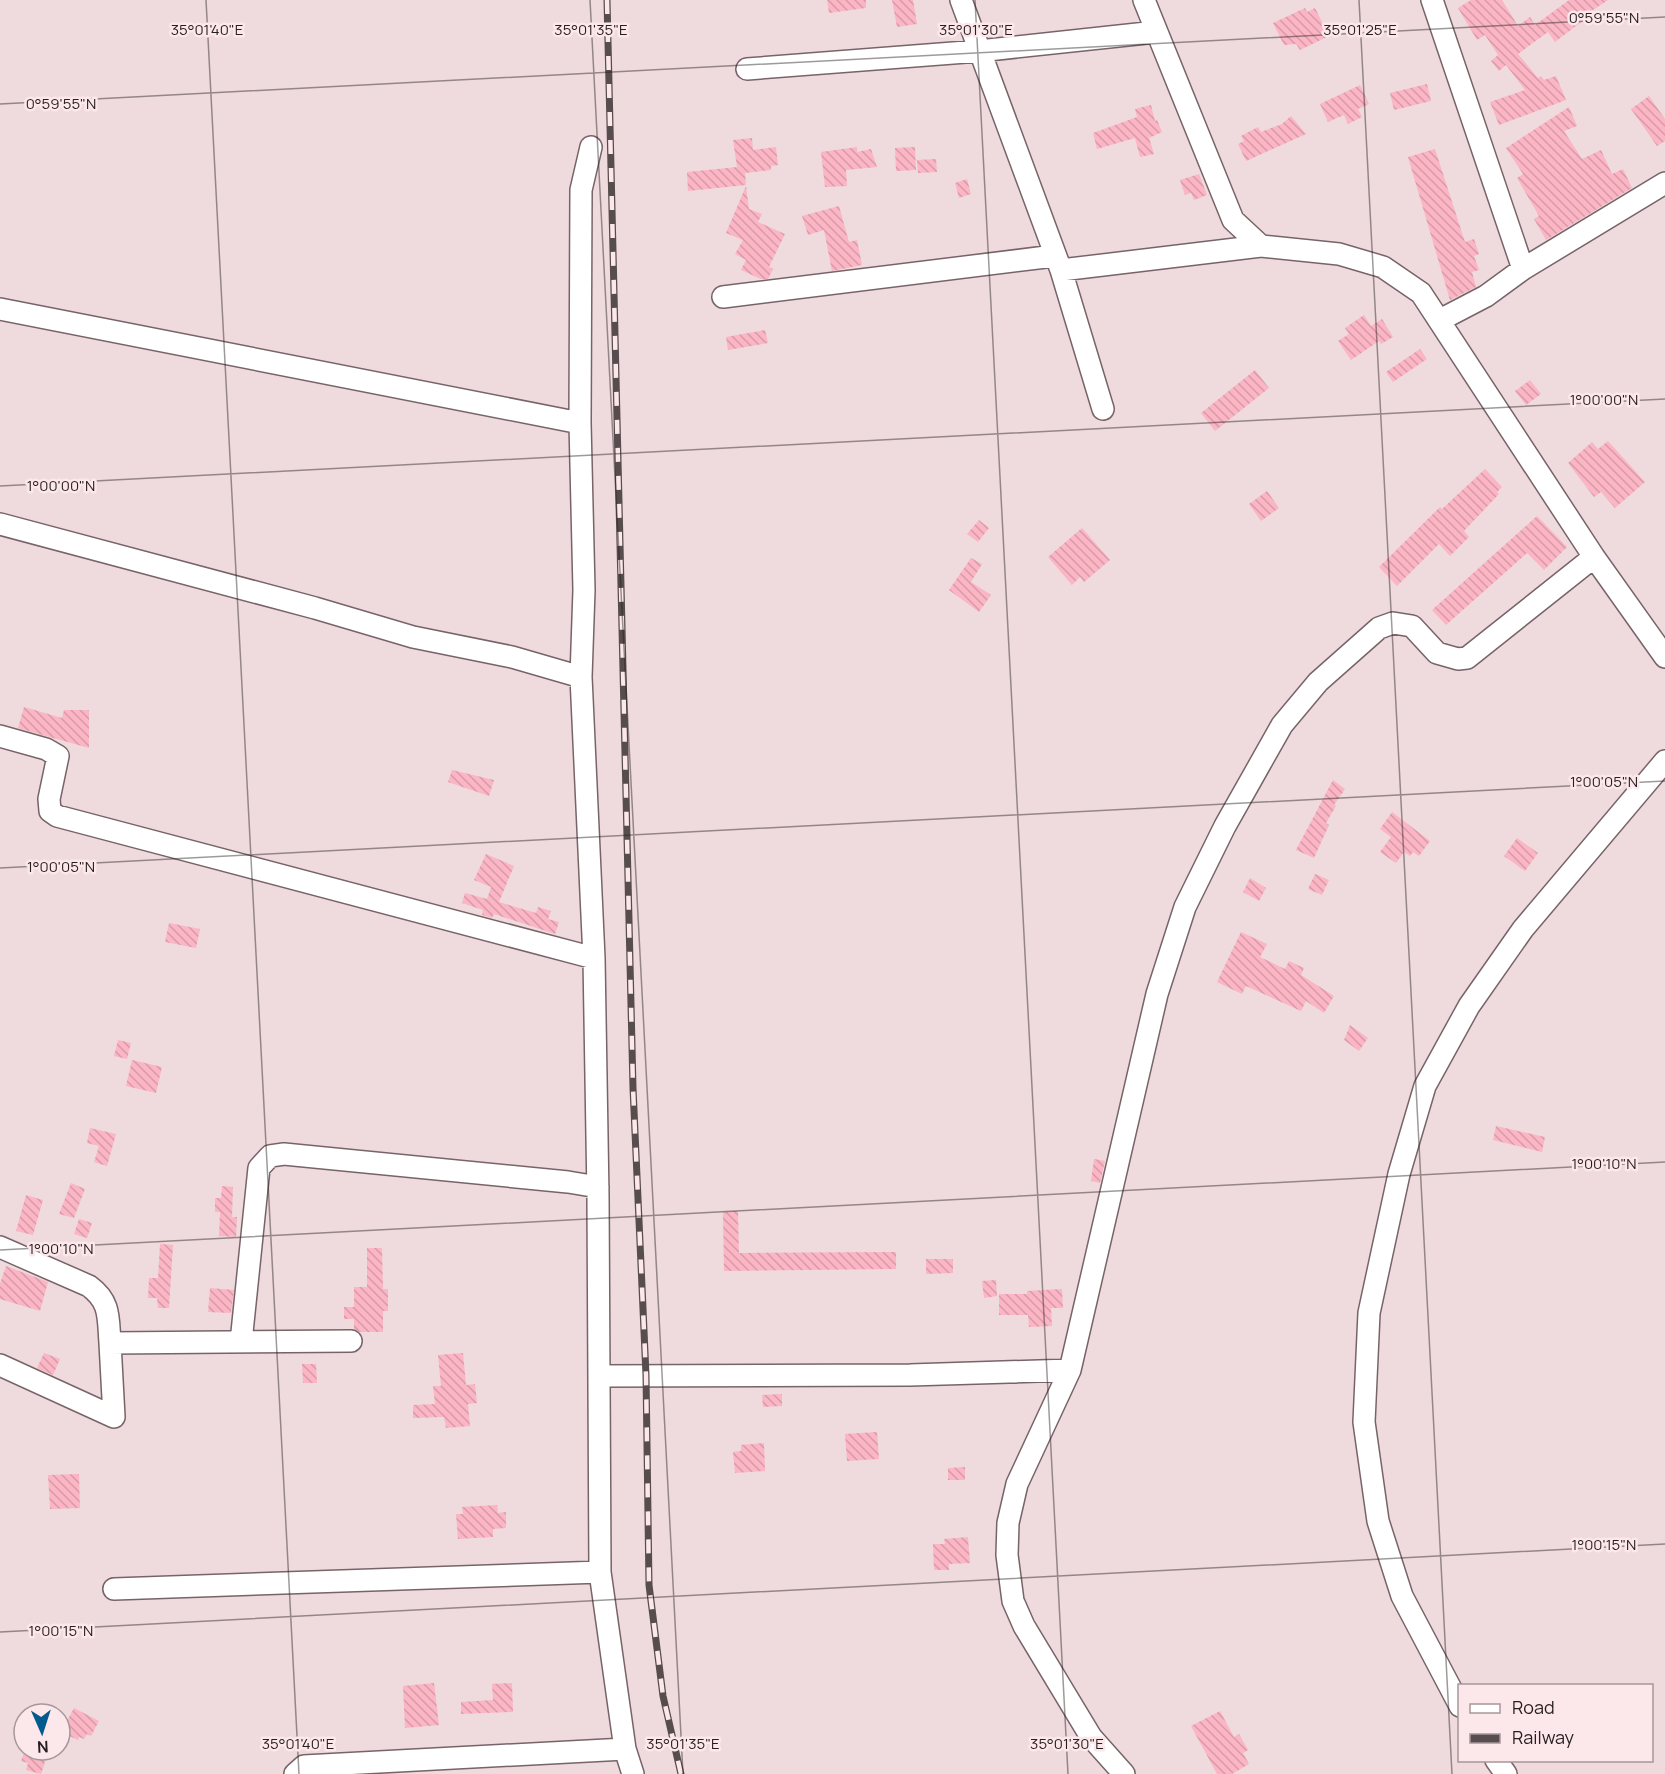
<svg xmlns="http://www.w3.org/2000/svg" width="1665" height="1774" font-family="Manrope,sans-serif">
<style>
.building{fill:url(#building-back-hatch)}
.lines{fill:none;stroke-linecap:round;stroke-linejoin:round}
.minor-casing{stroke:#776468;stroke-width:24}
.minor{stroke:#fff;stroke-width:21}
.rail-casing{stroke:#574c4e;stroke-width:7}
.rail{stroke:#fce7eb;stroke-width:4.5;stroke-dasharray:14;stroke-linecap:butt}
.ticks{fill:none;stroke:#261e20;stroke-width:1.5;stroke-opacity:0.45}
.ticks-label{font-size:15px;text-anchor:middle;fill:#261e20;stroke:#fce7eb;stroke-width:5;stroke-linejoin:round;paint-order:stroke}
</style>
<defs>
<pattern id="building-back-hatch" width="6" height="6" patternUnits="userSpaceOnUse" patternTransform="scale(1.5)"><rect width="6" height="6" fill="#fbb5c4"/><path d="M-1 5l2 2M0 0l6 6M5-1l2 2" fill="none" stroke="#d79ba8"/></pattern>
</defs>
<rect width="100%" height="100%" fill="#efdadd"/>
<path class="building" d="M 827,0 L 866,0 L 866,8 L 829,13 Z
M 892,0 L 913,0 L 917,24 L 897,27 Z
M 1471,0 L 1502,0 L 1518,26 L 1530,17 L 1535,25 L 1569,0 L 1608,0 L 1587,14 L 1589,16 L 1555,42 L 1548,32 L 1518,54 L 1538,78 L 1541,76 L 1544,80 L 1556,76 L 1566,100 L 1499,125 L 1490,102 L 1525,90 L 1506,65 L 1499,71 L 1491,61 L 1498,55 L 1485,35 L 1477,40 L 1458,8 Z
M 1305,8 L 1307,12 L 1315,8 L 1329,36 L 1300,50 L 1296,44 L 1284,45 L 1273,23 Z
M 1427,84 L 1431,101 L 1394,110 L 1390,93 Z
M 1360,85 L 1369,104 L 1358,109 L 1362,117 L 1348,124 L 1344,115 L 1328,122 L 1320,104 Z
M 1649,96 L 1665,119 L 1665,141 L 1657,146 L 1631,109 Z
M 1151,105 L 1155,121 L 1157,120 L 1162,132 L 1149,138 L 1154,154 L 1140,157 L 1135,138 L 1097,149 L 1093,133 L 1137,117 L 1135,109 Z
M 1569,107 L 1577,126 L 1564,131 L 1582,159 L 1601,150 L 1612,174 L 1623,169 L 1632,188 L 1546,240 L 1534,219 L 1539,216 L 1517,178 L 1523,174 L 1506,148 Z
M 1291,116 L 1306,134 L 1246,161 L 1238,144 L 1244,141 L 1241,136 L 1258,127 L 1261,132 L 1282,124 Z
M 752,138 L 753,150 L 776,147 L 778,165 L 771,166 L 771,170 L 745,173 L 746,185 L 688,191 L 687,172 L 737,167 L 733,140 Z
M 857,147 L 857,152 L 871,149 L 877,167 L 846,170 L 847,186 L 825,187 L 821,152 Z
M 915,147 L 916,170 L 896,171 L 895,148 Z
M 1435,149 L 1465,242 L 1474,239 L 1479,254 L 1474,256 L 1479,270 L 1472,272 L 1476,287 L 1450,300 L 1408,157 Z
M 936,159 L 937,172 L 918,173 L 917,160 Z
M 1199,174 L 1207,195 L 1194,200 L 1191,193 L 1185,195 L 1180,180 Z
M 967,179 L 971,194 L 959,198 L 955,183 Z
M 746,186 L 749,209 L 762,214 L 758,222 L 785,234 L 769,267 L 773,269 L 768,279 L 761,279 L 741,270 L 746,260 L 735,254 L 743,240 L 726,233 Z
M 839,206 L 849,242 L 857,240 L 862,265 L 832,271 L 824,230 L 808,235 L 802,216 Z
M 1364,315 L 1371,326 L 1382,319 L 1393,337 L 1381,344 L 1379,341 L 1351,360 L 1338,341 L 1349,334 L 1345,328 Z
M 765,330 L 768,343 L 728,350 L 726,337 Z
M 1420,349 L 1427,359 L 1393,382 L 1386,372 Z
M 1255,370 L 1269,388 L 1215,431 L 1201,413 Z
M 1530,380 L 1541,394 L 1526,405 L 1515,391 Z
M 1608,441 L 1645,482 L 1615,508 L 1601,492 L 1594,497 L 1568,463 L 1592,442 L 1598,449 Z
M 1485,469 L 1502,487 L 1497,492 L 1499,494 L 1464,531 L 1469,537 L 1450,556 L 1439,544 L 1397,586 L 1379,567 L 1440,507 L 1442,509 Z
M 1267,491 L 1279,508 L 1261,521 L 1249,504 Z
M 1537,516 L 1567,547 L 1544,570 L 1527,553 L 1446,625 L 1432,610 Z
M 979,520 L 989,528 L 978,542 L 967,534 Z
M 1082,528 L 1110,560 L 1084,582 L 1080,577 L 1072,585 L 1048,557 Z
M 971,558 L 982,564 L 971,582 L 991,595 L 979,612 L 949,590 Z
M 24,707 L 62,718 L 64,710 L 89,710 L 89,748 L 18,728 Z
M 452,770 L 494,780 L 489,796 L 448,782 Z
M 1333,780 L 1345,789 L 1334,805 L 1336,806 L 1326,823 L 1329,825 L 1314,858 L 1296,850 Z
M 1392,812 L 1430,841 L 1419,856 L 1413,852 L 1410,856 L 1404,852 L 1396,863 L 1380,852 L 1391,837 L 1380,829 Z
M 1517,838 L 1538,853 L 1525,871 L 1504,856 Z
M 486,854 L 514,866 L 499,902 L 536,913 L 538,907 L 551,911 L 548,919 L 559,922 L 555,934 L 494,914 L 492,918 L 482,915 L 483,910 L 462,903 L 465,893 L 487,899 L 491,887 L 474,880 Z
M 1315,874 L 1329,880 L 1322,895 L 1308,889 Z
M 1250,878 L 1266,888 L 1259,901 L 1243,892 Z
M 169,923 L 200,929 L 196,948 L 165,942 Z
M 1241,932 L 1267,944 L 1260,957 L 1285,969 L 1289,961 L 1304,968 L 1301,975 L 1334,996 L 1324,1013 L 1306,1001 L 1301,1011 L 1246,986 L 1242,994 L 1217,982 Z
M 1350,1025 L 1368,1038 L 1359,1051 L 1344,1040 Z
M 118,1040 L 131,1043 L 127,1059 L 114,1056 Z
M 132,1060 L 162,1067 L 156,1093 L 126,1086 Z
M 1496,1126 L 1545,1137 L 1542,1152 L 1493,1140 Z
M 90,1128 L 116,1134 L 107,1166 L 94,1162 L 99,1146 L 87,1143 Z
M 1094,1159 L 1105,1161 L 1100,1183 L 1091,1181 Z
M 71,1183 L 85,1189 L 74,1218 L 59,1214 Z
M 222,1186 L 233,1187 L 232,1217 L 237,1217 L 236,1237 L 219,1236 L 220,1212 L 215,1212 L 215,1198 L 221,1198 Z
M 26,1195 L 43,1200 L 33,1235 L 16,1231 Z
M 738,1211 L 739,1253 L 896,1252 L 896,1269 L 724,1271 L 723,1212 Z
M 79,1219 L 92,1223 L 87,1238 L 74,1234 Z
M 160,1244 L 173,1245 L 169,1308 L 158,1308 L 157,1298 L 148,1298 L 149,1278 L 158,1278 Z
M 367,1248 L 382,1248 L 383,1289 L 388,1289 L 388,1311 L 383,1311 L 383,1332 L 360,1332 L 354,1329 L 354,1319 L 344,1319 L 344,1307 L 354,1307 L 354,1287 L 367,1287 Z
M 926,1259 L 953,1259 L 953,1273 L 926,1274 Z
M 6,1266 L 48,1282 L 40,1311 L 0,1299 L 0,1284 Z
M 996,1280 L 997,1296 L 984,1298 L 982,1281 Z
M 210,1288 L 234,1290 L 231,1313 L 208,1312 Z
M 1062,1289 L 1063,1308 L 1051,1308 L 1052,1326 L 1029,1327 L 1028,1315 L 999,1315 L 999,1294 L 1027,1294 L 1027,1291 Z
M 44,1353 L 60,1359 L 53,1375 L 37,1368 Z
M 463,1353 L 466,1385 L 475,1384 L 477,1403 L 468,1404 L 470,1426 L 446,1428 L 444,1417 L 413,1418 L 413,1405 L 435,1404 L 433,1386 L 441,1386 L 438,1355 Z
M 302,1364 L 316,1364 L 317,1383 L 303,1383 Z
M 782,1394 L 782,1406 L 763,1407 L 762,1395 Z
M 877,1432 L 879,1459 L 847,1461 L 845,1434 Z
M 764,1443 L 765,1471 L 735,1473 L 733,1452 L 741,1451 L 741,1445 Z
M 965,1467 L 965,1480 L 948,1480 L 948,1468 Z
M 79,1474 L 80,1508 L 50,1509 L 48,1475 Z
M 497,1505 L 498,1513 L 506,1512 L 506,1528 L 493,1529 L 493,1537 L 458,1539 L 456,1514 L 463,1514 L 462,1507 Z
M 968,1537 L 970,1563 L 949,1564 L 949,1570 L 934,1570 L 933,1544 L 945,1544 L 944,1539 Z
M 434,1683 L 439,1725 L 405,1728 L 403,1686 Z
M 512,1683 L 513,1712 L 461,1714 L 461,1702 L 493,1700 L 492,1684 Z
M 74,1708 L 99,1721 L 91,1736 L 87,1734 L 84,1739 L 79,1737 L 78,1740 L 61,1732 Z
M 1220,1711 L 1234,1737 L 1239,1734 L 1248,1750 L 1243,1753 L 1249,1764 L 1232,1774 L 1217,1774 L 1191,1726 Z
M 25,1750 L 49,1750 L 41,1774 L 26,1770 L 28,1763 L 21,1761 Z"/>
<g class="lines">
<defs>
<path id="minor" d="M 961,0 L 1061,270 L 1103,409
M 1144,0 L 1233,220 L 1261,246
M 1432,0 L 1523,269 L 1486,296 L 1440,320
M 747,69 L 979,51 L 1156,32
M 591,147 L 581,190 L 580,423 L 584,590 L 581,677 L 594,958 L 598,1196 L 600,1572 L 625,1749 L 633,1774
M 1523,269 L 1665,183
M 1061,270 L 1261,246 L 1339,254 L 1383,267 L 1421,293 L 1594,557 L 1665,657
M 723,297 L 1054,256
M 0,309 L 580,423
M 0,524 L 315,608 L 413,637 L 512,657 L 581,677
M 0,736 L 46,749 L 58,756 L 49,799 L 50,811 L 57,816 L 594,958
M 0,1247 L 89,1286 C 111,1302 108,1318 110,1343
M 241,1342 L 259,1168 L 270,1156 L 284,1154 L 568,1182 L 598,1187
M 0,1365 L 114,1417 L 110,1343 L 351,1341
M 599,1376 L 910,1375 L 1070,1370
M 114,1589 L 600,1572
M 1460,1706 L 1402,1596 L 1378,1521 L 1364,1422 L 1369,1313 L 1399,1174 L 1425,1086 L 1469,1006 L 1523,929 L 1665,761
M 1496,1760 L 1506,1774
M 295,1774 L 304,1766 L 625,1749
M 1124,1774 L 1091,1737 L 1024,1626 L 1013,1601 L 1007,1555 L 1008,1523 L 1017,1484 L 1070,1370 L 1157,994 L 1185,907 L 1225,826 L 1282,725 L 1318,682 L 1379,628 L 1393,623 L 1412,626 L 1437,653 L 1458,659 L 1467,658 L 1594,557"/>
</defs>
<use href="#minor" class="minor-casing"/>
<use href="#minor" class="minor"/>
<defs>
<path id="rail" d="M 607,0 L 633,1088 L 646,1375 L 649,1585 L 663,1696 L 681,1774"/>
</defs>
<use href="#rail" class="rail-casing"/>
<use href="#rail" class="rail"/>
</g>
<path class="ticks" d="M 206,0 L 299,1774M 590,0 L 683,1774M 975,0 L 1068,1774M 1359,0 L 1452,1774M 0,104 L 1665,17M 0,486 L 1665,399M 0,868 L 1665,781M 0,1250 L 1665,1162M 0,1632 L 1665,1544"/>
<g class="ticks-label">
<text x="1604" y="23">0°59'55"N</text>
<text x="207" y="35">35°01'40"E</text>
<text x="591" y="35">35°01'35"E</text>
<text x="976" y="35">35°01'30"E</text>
<text x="1360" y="35">35°01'25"E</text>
<text x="61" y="109">0°59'55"N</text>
<text x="1604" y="405">1°00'00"N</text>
<text x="61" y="491">1°00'00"N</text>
<text x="1604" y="787">1°00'05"N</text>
<text x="61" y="872">1°00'05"N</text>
<text x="1604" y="1169">1°00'10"N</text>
<text x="61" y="1254">1°00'10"N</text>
<text x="1604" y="1550">1°00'15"N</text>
<text x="61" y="1636">1°00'15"N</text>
<text x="298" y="1749">35°01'40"E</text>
<text x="683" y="1749">35°01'35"E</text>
<text x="1067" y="1749">35°01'30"E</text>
</g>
<rect x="1458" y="1684" width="195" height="78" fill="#fce7eb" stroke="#a6979a" stroke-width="1.5"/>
<rect x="1470" y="1704" width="30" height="9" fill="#ffffff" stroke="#a6979a" stroke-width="1.5"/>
<text x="1512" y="1714" font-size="18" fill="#261e20">Road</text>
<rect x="1470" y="1734" width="30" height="9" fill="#574c4e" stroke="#a6979a" stroke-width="1.5"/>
<text x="1512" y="1744" font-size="18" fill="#261e20">Railway</text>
<g transform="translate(42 1732) rotate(177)"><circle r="28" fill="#fce7eb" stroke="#a6979a" stroke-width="1.5"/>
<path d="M0-4.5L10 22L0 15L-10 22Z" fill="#035b8d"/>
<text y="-9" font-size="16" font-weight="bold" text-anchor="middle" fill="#261e20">N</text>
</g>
</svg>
